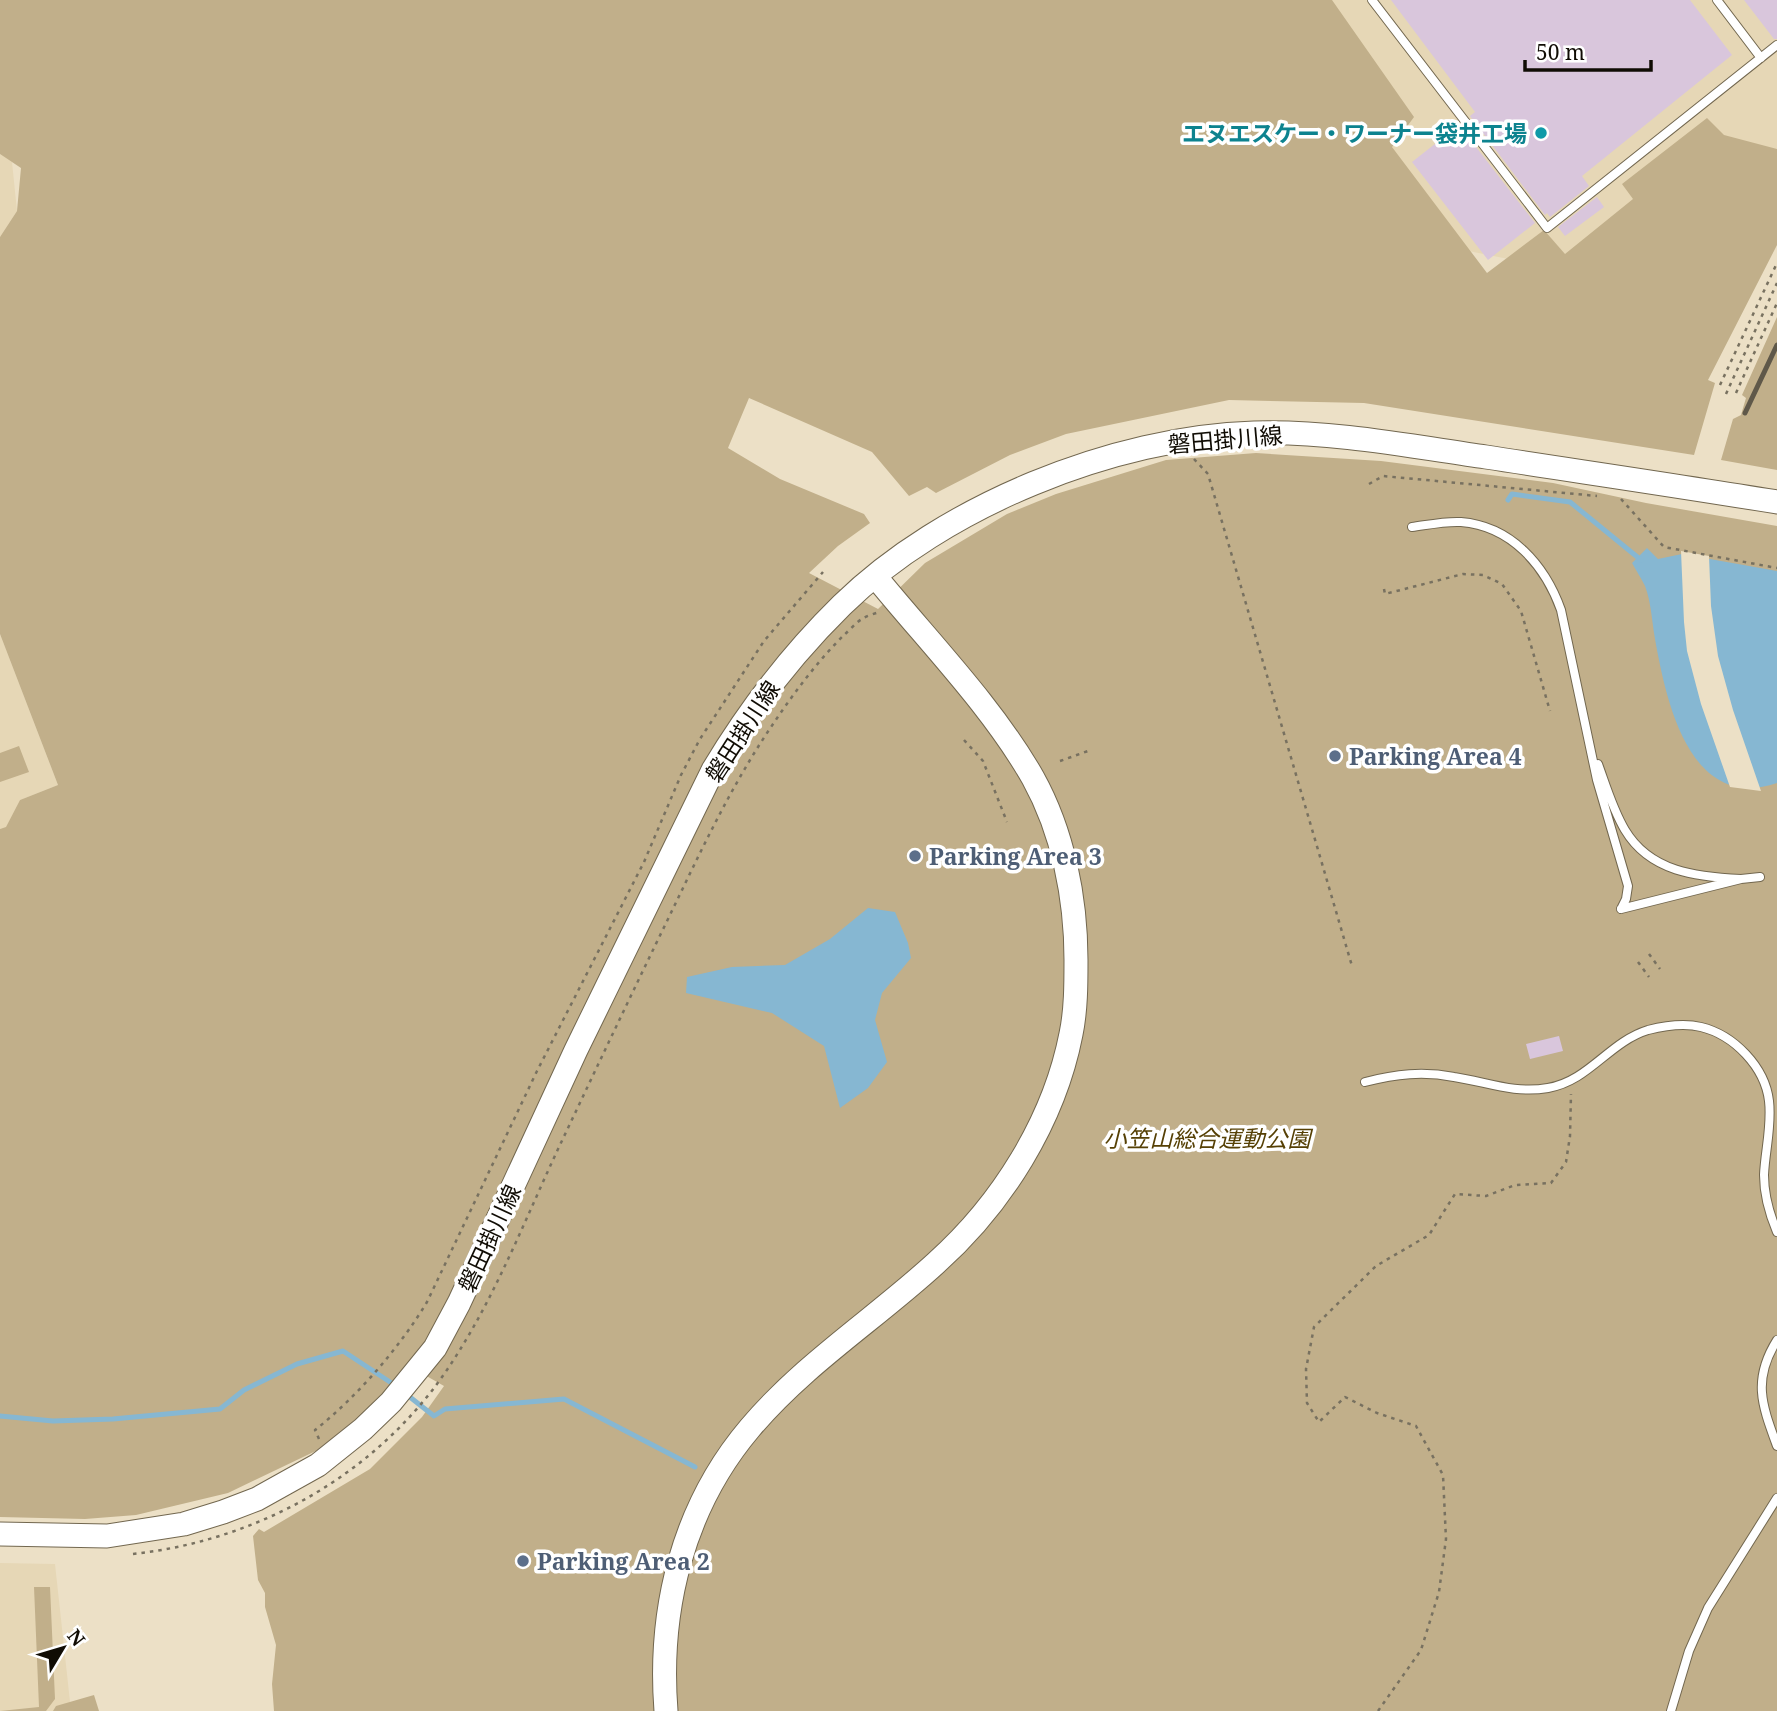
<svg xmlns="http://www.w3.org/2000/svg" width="1777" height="1711" font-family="'Noto Serif','Noto Sans JP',serif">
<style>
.built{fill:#e6d7b6}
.green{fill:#c1af8a}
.water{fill:#86b7d2}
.pier{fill:#ece0c6}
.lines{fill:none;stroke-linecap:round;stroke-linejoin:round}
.stream{stroke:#86b7d2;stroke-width:5}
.building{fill:#d9c6dc}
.lane-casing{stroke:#72674f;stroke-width:10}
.secondary-casing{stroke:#72674f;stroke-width:25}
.path{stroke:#787160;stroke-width:2.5;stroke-dasharray:3.5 5;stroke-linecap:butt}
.lane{stroke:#fff;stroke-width:8}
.secondary{stroke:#fff;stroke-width:23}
.rail{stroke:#5f5849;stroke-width:5}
.culture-dot{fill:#0f9aa8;stroke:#fff;stroke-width:2.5}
.service-dot{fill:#5c6f8a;stroke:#fff;stroke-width:2.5}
.labels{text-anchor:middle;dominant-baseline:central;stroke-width:7;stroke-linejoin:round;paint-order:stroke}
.culture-label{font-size:23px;font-weight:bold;fill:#0d838f;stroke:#fff;text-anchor:end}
.street-label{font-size:23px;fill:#100c04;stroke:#fff}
.service-label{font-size:23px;font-weight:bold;fill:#4e5e75;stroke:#fff;text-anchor:start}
.park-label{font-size:23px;font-style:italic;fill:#564005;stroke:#fff}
</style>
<rect width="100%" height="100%" fill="#ece0c6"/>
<path class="built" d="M 1194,0 L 1777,0 L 1777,219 L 1680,293 L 1398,237 Z
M 0,154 L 12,162 L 17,211 L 0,237 Z
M 0,634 L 58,785 L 20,800 L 6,828 L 0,829 Z
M 0,1563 L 55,1564 L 71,1711 L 0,1711 Z"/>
<path class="green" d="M 0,0 L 1332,0 L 1414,117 L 1392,147 L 1487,273 L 1544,230 L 1565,254 L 1633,199 L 1622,184 L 1707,118 L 1724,135 L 1777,149 L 1777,245 L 1708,380 L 1715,383 L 1694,455 L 1364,403 L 1229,400 L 1066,434 L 1010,455 L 936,493 L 927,487 L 909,496 L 872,452 L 749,398 L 728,448 L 780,479 L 864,514 L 870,523 L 838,546 L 809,573 L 878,609 L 925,563 L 1007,514 L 1056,494 L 1166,460 L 1256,453 L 1381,461 L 1553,483 L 1646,503 L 1777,526 L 1777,1711 L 274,1711 L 272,1684 L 276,1645 L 265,1607 L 265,1593 L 258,1580 L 253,1536 L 259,1529 L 264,1532 L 370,1469 L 422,1417 L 444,1386 L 409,1366 L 381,1399 L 322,1448 L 228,1493 L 136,1515 L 85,1519 L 0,1517 L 0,829 L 6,827 L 20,800 L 58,785 L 0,634 L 0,237 L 17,211 L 21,168 L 0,154 Z
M 1777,317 L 1777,470 L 1721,460 L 1733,419 L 1741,415 L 1746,398 L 1742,395 Z
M 19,746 L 29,772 L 0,782 L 0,753 Z
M 34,1587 L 50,1587 L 55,1699 L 46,1711 L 0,1711 L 39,1707 Z
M 94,1695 L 99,1711 L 53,1711 L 56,1706 Z"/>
<path class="water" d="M 1647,548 L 1658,559 L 1682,554 L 1777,571 L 1777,783 C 1689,813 1666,700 1655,639 C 1652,622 1651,601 1645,586 C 1641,578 1636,570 1632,563 Z
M 868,908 L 895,912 L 908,943 L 911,958 L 882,993 L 875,1020 L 887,1062 L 868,1088 L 840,1108 L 824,1046 L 772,1013 L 686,993 L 687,977 L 732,967 L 785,965 L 830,939 Z"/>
<path class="pier" d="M 1681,551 L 1709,556 L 1711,606 L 1718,656 L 1733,710 L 1761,791 L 1730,787 L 1701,704 L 1687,651 L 1684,622 Z"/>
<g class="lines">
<path class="stream" d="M 1508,500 L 1512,494 L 1570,502 L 1641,560
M 406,1394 L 434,1416 L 445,1409 L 564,1399 L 695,1467
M 0,1416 L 53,1421 L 113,1419 L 220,1409 L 244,1390 L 297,1364 L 343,1351 L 396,1386"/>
</g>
<path class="building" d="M 1391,0 L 1690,0 L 1732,55 L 1582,176 L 1589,186 L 1550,217 L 1547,213 L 1545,215 L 1470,116 L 1475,112 Z
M 1744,0 L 1777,0 L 1777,39 L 1774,39 Z
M 1459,125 L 1535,223 L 1488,260 L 1412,162 Z
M 1597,197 L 1604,207 L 1565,236 L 1558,227 Z
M 1559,1036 L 1563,1051 L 1530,1059 L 1526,1044 Z"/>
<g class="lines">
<defs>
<path id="lane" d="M 1372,0 L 1547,228 L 1777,45
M 1717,0 L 1761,58
M 1412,527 C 1427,525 1445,521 1461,522 C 1511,526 1545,565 1561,610 L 1597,780 L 1628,886 L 1626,899 L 1621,909
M 1598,764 C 1606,786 1613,810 1625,830 C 1650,872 1697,877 1741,879
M 1621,909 L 1741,879 L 1760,877
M 1365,1082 C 1396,1074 1423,1071 1454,1077 C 1487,1082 1514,1094 1548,1088 C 1589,1081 1609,1042 1648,1030 C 1664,1026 1684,1023 1701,1027 C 1734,1035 1765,1067 1769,1101 C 1772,1126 1765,1151 1764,1175 C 1764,1196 1769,1213 1777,1232
M 1777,1340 C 1752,1380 1762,1405 1777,1446
M 1671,1711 L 1689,1651 L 1708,1608 L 1777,1498"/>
<path id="secondary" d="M 0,1534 L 107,1536 L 184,1524 L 223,1512 L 257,1499 L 318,1465 L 363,1429 L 391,1402 L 435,1348 L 459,1303 L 576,1050 L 713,770 C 749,710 792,654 842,605 C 943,506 1114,437 1254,433 C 1333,431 1409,446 1486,457 C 1583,472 1680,486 1777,502
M 666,1711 C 658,1609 683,1507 750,1428 C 804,1364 875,1319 936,1263 C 1002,1204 1054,1121 1071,1034 C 1076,1010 1076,984 1076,960 C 1076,898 1063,832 1033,778 C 992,706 927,640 875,576"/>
</defs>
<use href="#lane" class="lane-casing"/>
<use href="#secondary" class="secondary-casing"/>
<path class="path" d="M 1720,385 L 1777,263
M 1736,393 L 1777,303
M 1726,394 L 1777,283
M 1194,459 L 1208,474 L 1352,966
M 1369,484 L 1383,476 L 1597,496
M 1621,499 L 1664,547 L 1777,568
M 1384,589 L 1385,594 L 1463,574 L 1483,575 L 1502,584 L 1521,611 L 1550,711
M 964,740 L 983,761 L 1007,822
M 1060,761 L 1088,751
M 1649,954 L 1660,969
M 1638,962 L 1649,977
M 319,1439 L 315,1430 C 357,1397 400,1347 427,1302 L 537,1071 L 644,862 L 681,775 L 700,739 L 764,641 L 823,572
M 133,1554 C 251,1541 361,1483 434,1388 C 488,1316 521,1228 559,1147 C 595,1071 631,995 668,919 C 699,855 729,790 769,730 C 791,697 815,664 843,636 C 849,631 855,623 862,619 C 866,616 874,614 879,612
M 1378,1711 L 1421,1650 L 1439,1592 L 1446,1539 L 1443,1475 L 1416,1426 L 1377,1413 L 1345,1397 L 1319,1422 L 1307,1403 L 1306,1369 L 1314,1327 L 1376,1266 L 1429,1235 L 1455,1194 L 1486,1196 L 1515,1185 L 1551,1183 L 1566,1162 L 1570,1136 L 1571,1094"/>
<use href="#lane" class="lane"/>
<use href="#secondary" class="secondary"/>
<path class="rail" d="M 1745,413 L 1777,345"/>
</g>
<circle class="culture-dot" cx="1541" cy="133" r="7"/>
<g class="service-dot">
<circle cx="1335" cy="756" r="7"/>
<circle cx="915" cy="856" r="7"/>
<circle cx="523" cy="1561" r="7"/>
</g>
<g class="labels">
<g class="culture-label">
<text x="1527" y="133">エヌエスケー・ワーナー袋井工場</text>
</g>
<g class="street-label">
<text transform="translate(1225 439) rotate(-5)">磐田掛川線</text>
<text transform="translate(742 731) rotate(-57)">磐田掛川線</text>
<text transform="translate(489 1238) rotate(-65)">磐田掛川線</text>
</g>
<g class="service-label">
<text x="1349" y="756">Parking Area 4</text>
<text x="929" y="856">Parking Area 3</text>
<text x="537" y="1561">Parking Area 2</text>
</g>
<g class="park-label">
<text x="1207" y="1138">小笠山総合運動公園</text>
</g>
</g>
<g transform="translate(63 1648) rotate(52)" stroke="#ffffff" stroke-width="5" paint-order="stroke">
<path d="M0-5L12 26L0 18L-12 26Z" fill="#100c04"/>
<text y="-10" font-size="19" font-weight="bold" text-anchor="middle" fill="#100c04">N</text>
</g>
<path d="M1525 60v10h126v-10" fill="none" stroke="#100c04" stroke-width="3.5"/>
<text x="1536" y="60" font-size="21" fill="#100c04" stroke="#ffffff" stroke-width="5" paint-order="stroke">50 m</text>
</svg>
